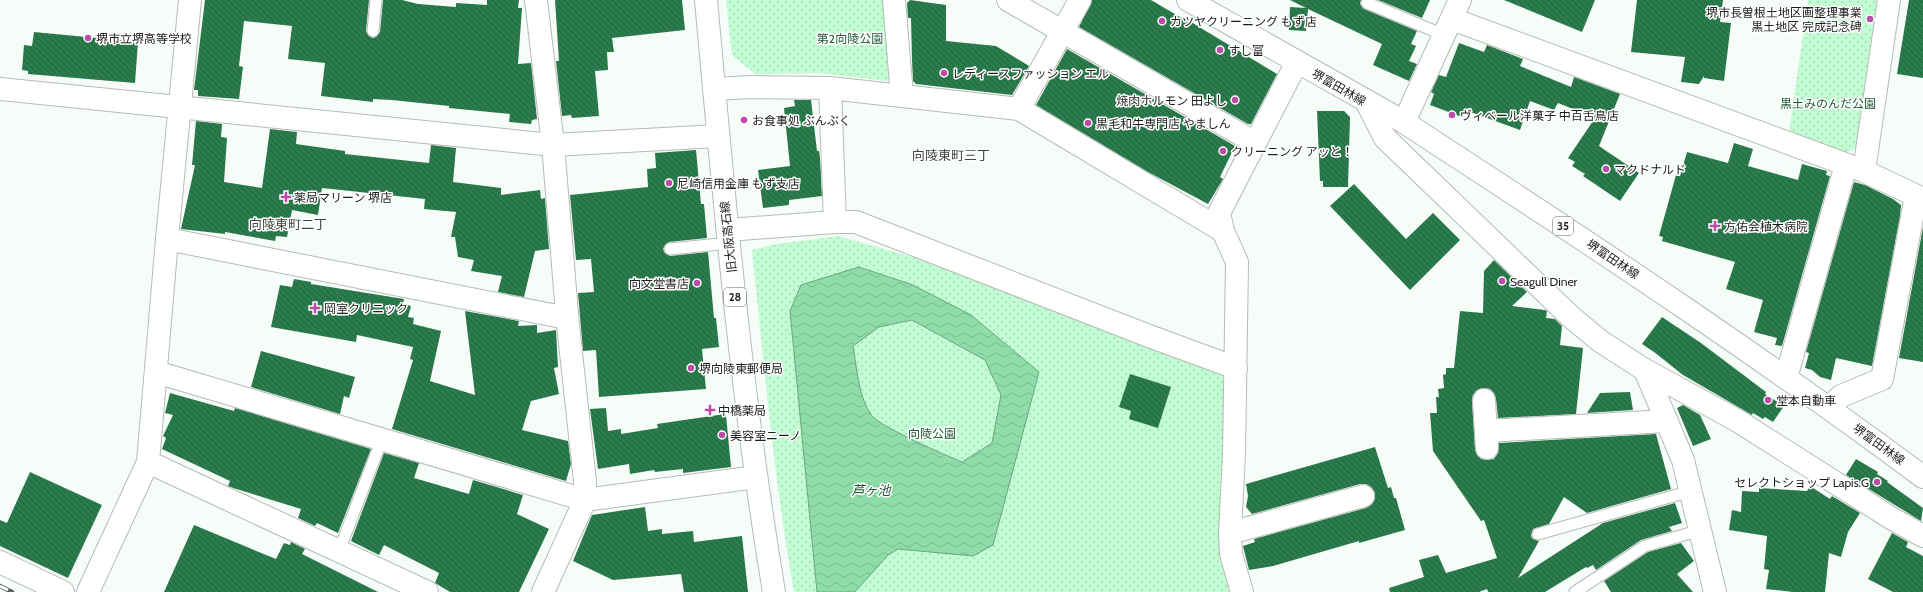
<svg xmlns="http://www.w3.org/2000/svg" width="1923" height="592" font-family="Cabin,'Noto Sans JP',sans-serif">
<style>
.park{fill:url(#park-dots)}
.water{fill:url(#water-waves);stroke:#6ca47e;fill-rule:evenodd}
.building{fill:url(#building-back-hatch)}
.lines{fill:none;stroke-linecap:round;stroke-linejoin:round}
.lane-casing{stroke:#b5bbb7;stroke-width:13}
.street-casing{stroke:#b5bbb7;stroke-width:24}
.primary-casing{stroke:#b5bbb7;stroke-width:24}
.lane{stroke:#fff;stroke-width:11}
.street{stroke:#fff;stroke-width:22}
.primary{stroke:#fff;stroke-width:22}
.rail-casing{stroke:#5e625f;stroke-width:4.5}
.rail{stroke:#fff;stroke-width:3;stroke-dasharray:9;stroke-linecap:butt}
.poi-dot{fill:#bb4caa;stroke:#fff;stroke-width:1.5}
.labels{text-anchor:middle;dominant-baseline:central;stroke-width:3;stroke-linejoin:round;paint-order:stroke}
.shield{fill:#fff;stroke:#606260;stroke-width:1}
.shield-label{font-size:11px;font-weight:bold;fill:#1c1e1c}
.poi-label{font-size:12px;fill:#1c1e1c;stroke:#fff;text-anchor:start}
.park-label{font-size:12px;fill:#1f5835;stroke:#fff}
.street-label{font-size:12px;fill:#1c1e1c;stroke:#fff}
.neighbourhood-label{font-size:13px;fill:#404541;stroke:#fff}
.water-label{font-size:13px;font-style:italic;fill:#1c5633;stroke:#fff}
</style>
<defs>
<pattern id="park-dots" width="8" height="8" patternUnits="userSpaceOnUse"><rect width="8" height="8" fill="#c2fcd3"/><path d="M2 2h.1M6 6h.1" fill="none" stroke="#a6d8b5" stroke-width="1.8" stroke-linecap="round"/></pattern>
<pattern id="water-waves" width="16" height="10" patternUnits="userSpaceOnUse"><rect width="16" height="10" fill="#8edda8"/><path d="M0 5q4-4 8 0t8 0" fill="none" stroke="#7abd90"/></pattern>
<pattern id="building-back-hatch" width="6" height="6" patternUnits="userSpaceOnUse"><rect width="6" height="6" fill="#2b7c4c"/><path d="M-1 5l2 2M0 0l6 6M5-1l2 2" fill="none" stroke="#24653e"/></pattern>
</defs>
<rect width="100%" height="100%" fill="#f6fdf8"/>
<path class="park" d="M 726,0 L 884,0 L 893,76 L 887,81 L 820,73 L 755,74 L 732,55 Z
M 1808,0 L 1877,0 L 1857,148 L 1844,154 L 1789,133 Z
M 838,236 L 937,264 L 1092,326 L 1220,372 L 1228,382 L 1232,584 L 1229,592 L 794,592 C 774,479 764,364 752,250 L 777,244 Z"/>
<path class="water" d="M 859,267 L 913,285 L 971,315 L 1039,372 L 993,545 L 973,556 L 898,549 L 888,555 L 855,592 L 817,592 L 790,311 L 801,285 ZM 912,320 L 985,360 L 1001,395 L 992,443 L 962,462 C 945,455 881,427 872,416 C 858,397 857,368 853,346 L 879,327 Z"/>
<path class="building" d="M 205,0 L 369,0 L 366,31 L 369,36 L 373,38 L 376,37 L 380,32 L 383,0 L 402,0 L 418,4 L 456,7 L 456,3 L 487,5 L 487,0 L 519,0 L 518,8 L 522,8 L 518,64 L 531,63 L 537,119 L 532,120 L 531,124 L 509,122 L 510,114 L 449,108 L 449,106 L 392,100 L 373,99 L 373,102 L 321,96 L 325,63 L 288,59 L 292,26 L 244,21 L 239,66 L 243,67 L 239,99 L 198,96 L 198,90 L 194,90 Z
M 555,0 L 682,0 L 685,30 L 612,38 L 614,52 L 607,52 L 608,70 L 595,71 L 599,116 L 572,118 L 571,115 L 562,116 L 556,61 L 559,61 Z
M 910,0 L 946,5 L 946,41 L 996,46 L 1029,66 L 1012,95 L 916,84 L 913,81 L 912,60 L 911,18 L 908,18 L 907,3 Z
M 1092,0 L 1151,0 L 1185,20 L 1186,19 L 1277,74 L 1251,124 L 1248,124 L 1079,27 Z
M 1290,0 L 1361,0 L 1360,4 L 1364,9 L 1417,31 L 1411,44 L 1416,46 L 1409,61 L 1417,64 L 1409,81 L 1373,65 L 1382,44 L 1308,9 L 1306,31 L 1289,30 L 1290,7 L 1306,8 Z
M 1378,0 L 1430,0 L 1422,18 Z
M 1504,0 L 1595,0 L 1582,32 Z
M 1637,0 L 1723,0 L 1720,22 L 1731,23 L 1724,81 L 1704,78 L 1704,76 L 1699,84 L 1681,82 L 1685,57 L 1631,52 Z
M 1909,0 L 1923,0 L 1923,78 L 1897,74 Z
M 34,32 L 138,42 L 135,83 L 28,74 L 28,71 L 22,70 L 24,45 L 32,46 Z
M 1459,43 L 1484,52 L 1487,45 L 1523,59 L 1520,66 L 1571,87 L 1574,77 L 1620,94 L 1599,146 L 1639,173 L 1620,201 L 1583,176 L 1585,174 L 1572,166 L 1575,162 L 1568,158 L 1595,118 L 1558,103 L 1554,110 L 1530,101 L 1520,130 L 1465,110 L 1462,117 L 1430,105 L 1434,94 L 1431,92 L 1439,75 L 1446,77 Z
M 1067,49 L 1235,146 L 1220,177 L 1223,179 L 1208,204 L 1148,172 L 1036,105 Z
M 794,100 L 811,100 L 817,151 L 819,151 L 820,158 L 822,196 L 789,200 L 789,205 L 763,208 L 758,170 L 790,166 L 784,108 L 795,106 Z
M 1317,111 L 1344,111 L 1350,117 L 1348,187 L 1323,187 L 1323,181 L 1320,181 Z
M 196,121 L 222,124 L 221,137 L 227,138 L 224,182 L 262,188 L 270,129 L 297,132 L 296,144 L 345,151 L 345,154 L 429,163 L 431,145 L 456,148 L 453,182 L 501,188 L 501,195 L 540,190 L 541,199 L 545,198 L 549,249 L 535,251 L 524,297 L 498,292 L 502,276 L 471,271 L 474,260 L 458,257 L 455,237 L 451,237 L 456,212 L 424,209 L 425,199 L 322,188 L 318,215 L 292,210 L 287,237 L 276,236 L 275,241 L 225,232 L 225,234 L 181,229 L 195,165 L 192,165 Z
M 1734,143 L 1753,149 L 1748,166 L 1798,180 L 1802,164 L 1827,171 L 1826,175 L 1830,176 L 1782,346 L 1775,345 L 1777,338 L 1754,332 L 1763,300 L 1726,289 L 1735,262 L 1662,241 L 1663,237 L 1659,236 L 1676,175 L 1680,176 L 1687,152 L 1728,163 Z
M 696,150 L 701,204 L 704,204 L 707,238 L 669,242 L 666,244 L 663,249 L 665,253 L 670,256 L 708,252 L 714,318 L 716,318 L 719,347 L 702,349 L 706,389 L 599,397 L 596,350 L 583,351 L 578,293 L 594,292 L 591,259 L 576,260 L 570,195 L 648,187 L 647,169 L 656,168 L 655,153 Z
M 1854,182 L 1865,185 L 1893,199 L 1901,205 L 1900,216 L 1872,366 L 1836,358 L 1831,380 L 1820,377 L 1812,370 L 1805,368 L 1809,353 L 1806,352 Z
M 1354,184 L 1406,239 L 1433,213 L 1460,240 L 1410,290 L 1330,206 Z
M 1923,227 L 1923,362 L 1899,358 Z
M 1494,260 L 1527,292 L 1512,306 L 1545,310 L 1547,311 L 1546,318 L 1555,319 L 1562,326 L 1560,345 L 1583,348 L 1576,414 L 1498,418 L 1496,399 L 1494,393 L 1490,389 L 1484,388 L 1477,390 L 1473,395 L 1472,401 L 1475,449 L 1477,455 L 1481,459 L 1487,460 L 1494,459 L 1498,453 L 1499,443 L 1656,434 L 1671,489 L 1587,513 L 1564,497 L 1549,524 L 1533,529 L 1531,536 L 1533,539 L 1539,541 L 1518,578 L 1603,523 L 1675,503 L 1682,523 L 1669,527 L 1672,531 L 1641,540 L 1596,570 L 1593,565 L 1587,568 L 1586,567 L 1545,592 L 1488,592 L 1487,589 L 1479,592 L 1390,592 L 1389,588 L 1424,577 L 1419,560 L 1438,555 L 1446,573 L 1497,558 L 1484,520 L 1481,521 L 1433,451 L 1430,413 L 1437,413 L 1436,397 L 1439,397 L 1438,389 L 1444,388 L 1443,375 L 1446,374 L 1446,368 L 1454,368 L 1460,311 L 1483,313 L 1484,271 Z
M 294,279 L 311,282 L 311,284 L 404,299 L 403,304 L 411,306 L 408,317 L 414,318 L 413,324 L 441,331 L 430,381 L 475,395 L 465,311 L 519,321 L 518,326 L 537,325 L 537,333 L 556,330 L 558,367 L 554,368 L 559,394 L 531,401 L 522,430 L 568,441 L 571,464 L 566,481 L 392,429 L 413,360 L 410,359 L 413,347 L 357,335 L 356,342 L 271,327 L 280,285 L 292,287 Z
M 1662,317 L 1701,343 L 1766,392 L 1765,394 L 1784,406 L 1773,422 L 1765,417 L 1763,419 L 1753,413 L 1752,415 L 1683,375 L 1654,352 L 1642,344 Z
M 261,351 L 355,377 L 349,398 L 344,396 L 340,414 L 251,387 Z
M 1130,374 L 1171,387 L 1158,428 L 1129,419 L 1131,411 L 1119,407 Z
M 1630,392 L 1633,410 L 1587,413 L 1600,393 Z
M 170,393 L 234,411 L 235,408 L 371,449 L 338,533 L 317,523 L 315,526 L 298,518 L 301,509 L 230,487 L 228,486 L 230,481 L 162,449 L 166,438 L 163,436 L 173,415 L 165,413 Z
M 1683,405 L 1700,415 L 1711,439 L 1693,446 L 1677,408 Z
M 606,408 L 608,431 L 621,429 L 621,434 L 658,428 L 657,424 L 725,414 L 726,415 L 731,467 L 683,473 L 683,469 L 655,472 L 654,470 L 630,474 L 629,464 L 598,469 L 590,409 Z
M 1375,447 L 1388,488 L 1391,487 L 1394,498 L 1396,498 L 1405,530 L 1359,543 L 1359,541 L 1273,566 L 1249,570 L 1243,546 L 1255,542 L 1254,539 L 1366,508 L 1372,504 L 1375,499 L 1375,493 L 1371,487 L 1366,484 L 1360,484 L 1252,514 L 1246,507 L 1248,496 L 1246,484 Z
M 384,453 L 419,463 L 414,478 L 469,494 L 473,480 L 523,495 L 517,514 L 549,529 L 519,592 L 450,592 L 435,583 L 439,573 L 384,545 L 379,555 L 351,541 Z
M 1856,459 L 1878,472 L 1877,474 L 1888,481 L 1887,482 L 1923,508 L 1921,521 L 1846,475 Z
M 30,472 L 102,505 L 68,578 L 0,546 L 0,520 L 7,523 Z
M 1810,486 L 1830,499 L 1832,496 L 1860,513 L 1848,532 L 1841,557 L 1829,553 L 1825,592 L 1793,592 L 1766,589 L 1769,570 L 1764,569 L 1767,536 L 1729,530 L 1732,510 L 1741,512 L 1742,491 L 1759,492 L 1759,488 L 1807,491 Z
M 645,507 L 648,531 L 662,529 L 662,534 L 693,531 L 694,542 L 742,536 L 748,592 L 684,592 L 681,574 L 613,580 L 573,561 L 592,515 Z
M 194,525 L 276,559 L 284,543 L 290,545 L 291,542 L 305,549 L 302,554 L 378,592 L 164,592 Z
M 1892,533 L 1908,542 L 1906,547 L 1923,556 L 1923,592 L 1893,592 L 1868,579 Z
M 1681,543 L 1694,561 L 1677,574 L 1693,592 L 1611,592 L 1604,581 L 1648,552 Z"/>
<g class="lines">
<defs>
<path id="lane" d="M 1367,3 L 1444,35
M 373,31 L 376,0
M 670,249 L 729,243
M 1538,534 L 1691,491
M 339,551 L 382,439
M 1575,592 L 1645,546 L 1701,530"/>
<path id="street" d="M 894,0 L 902,96
M 1008,0 L 1254,142
M 1452,19 L 1864,171 L 1923,199
M 830,88 L 835,222
M 0,89 L 553,145 L 718,136
M 714,89 L 752,87 L 830,88 L 1019,109 L 1223,231
M 1367,103 L 1385,138 L 1570,316 L 1600,341 L 1645,370 L 1738,421 L 1891,518 L 1923,536
M 1019,109 L 1080,0
M 1404,122 L 1460,0
M 1864,171 L 1889,0
M 728,230 L 835,222 L 856,222 L 1149,336 L 1236,368
M 167,239 L 567,318
M 1645,370 L 1683,460 L 1715,592
M 156,372 L 585,500 L 585,481 L 568,325 L 553,145 L 536,0
M 1786,378 L 1846,165
M 1484,400 L 1487,448
M 1829,408 L 1841,396 L 1882,379 L 1916,196
M 1486,431 L 1667,421
M 148,462 L 427,592
M 1230,533 L 1363,496
M 0,562 L 63,592
M 88,592 L 148,462 L 167,239 L 190,0
M 543,592 L 585,500 L 756,477
M 1242,592 L 1231,554 L 1230,533 L 1234,455 L 1237,262 L 1223,231 L 1219,213 L 1297,62"/>
<path id="primary" d="M 706,0 C 724,198 741,396 774,592
M 1188,0 L 1404,122 L 1442,147 C 1605,253 1767,361 1923,477"/>
</defs>
<use href="#lane" class="lane-casing"/>
<use href="#street" class="street-casing"/>
<use href="#primary" class="primary-casing"/>
<use href="#lane" class="lane"/>
<use href="#street" class="street"/>
<use href="#primary" class="primary"/>
<defs>
<path id="rail" d="M 0,586 L 12,592"/>
</defs>
<use href="#rail" class="rail-casing"/>
<use href="#rail" class="rail"/>
</g>
<g class="poi-dot">
<circle cx="1870" cy="19" r="4"/>
<circle cx="1162" cy="21" r="4"/>
<circle cx="88" cy="38" r="4"/>
<circle cx="1220" cy="50" r="4"/>
<circle cx="944" cy="73" r="4"/>
<circle cx="1235" cy="100" r="4"/>
<circle cx="1452" cy="115" r="4"/>
<circle cx="744" cy="120" r="4"/>
<circle cx="1088" cy="123" r="4"/>
<circle cx="1223" cy="151" r="4"/>
<circle cx="1606" cy="169" r="4"/>
<circle cx="669" cy="183" r="4"/>
<path d="M284 191h4v4h4v4h-4v4h-4v-4h-4v-4h4z"/>
<path d="M1713 220h4v4h4v4h-4v4h-4v-4h-4v-4h4z"/>
<circle cx="1502" cy="281" r="4"/>
<circle cx="697" cy="283" r="4"/>
<path d="M313 302h4v4h4v4h-4v4h-4v-4h-4v-4h4z"/>
<circle cx="691" cy="368" r="4"/>
<circle cx="1768" cy="400" r="4"/>
<path d="M708 404h4v4h4v4h-4v4h-4v-4h-4v-4h4z"/>
<circle cx="722" cy="435" r="4"/>
<circle cx="1877" cy="482" r="4"/>
</g>
<g class="labels">
<g class="shield">
<rect x="1553" y="217" width="20" height="18" rx="3"/>
<rect x="724" y="288" width="22" height="18" rx="3"/>
</g>
<g class="shield-label">
<text x="1563" y="226">35</text>
<text x="735" y="297">28</text>
</g>
<g class="poi-label">
<text x="1862" y="12" text-anchor="end">堺市長曽根土地区画整理事業<tspan x="1862" dy="14">黒土地区 完成記念碑</tspan></text>
<text x="1170" y="21">カツヤクリーニング もず店</text>
<text x="96" y="38">堺市立堺高等学校</text>
<text x="1228" y="50">すし富</text>
<text x="952" y="73">レディースファッション エル</text>
<text x="1227" y="100" text-anchor="end">焼肉ホルモン 田よし</text>
<text x="1460" y="115">ヴィベール洋菓子 中百舌鳥店</text>
<text x="752" y="120">お食事処 ぶんぶく</text>
<text x="1096" y="123">黒毛和牛専門店 やましん</text>
<text x="1231" y="151">クリーニング アッと！</text>
<text x="1614" y="169">マクドナルド</text>
<text x="677" y="183">尼崎信用金庫 もず支店</text>
<text x="294" y="197">薬局マリーン 堺店</text>
<text x="1724" y="226">方佑会植木病院</text>
<text x="1510" y="281">Seagull Diner</text>
<text x="689" y="283" text-anchor="end">向文堂書店</text>
<text x="324" y="308">岡室クリニック</text>
<text x="699" y="368">堺向陵東郵便局</text>
<text x="1776" y="400">堂本自動車</text>
<text x="718" y="410">中橋薬局</text>
<text x="730" y="435">美容室ニーノ</text>
<text x="1869" y="482" text-anchor="end">セレクトショップ Lapis.G</text>
</g>
<g class="park-label">
<text x="850" y="38">第2向陵公園</text>
<text x="1828" y="103">黒土みのんだ公園</text>
<text x="932" y="433">向陵公園</text>
</g>
<g class="street-label">
<text transform="translate(1339 87) rotate(30)">堺富田林線</text>
<text transform="translate(728 237) rotate(-96)">旧大阪高石線</text>
<text transform="translate(1613 259) rotate(34)">堺富田林線</text>
<text transform="translate(1879 444) rotate(36)">堺富田林線</text>
</g>
<g class="neighbourhood-label">
<text x="951" y="155">向陵東町三丁</text>
<text x="288" y="224">向陵東町二丁</text>
</g>
<g class="water-label">
<text x="871" y="490">芦ヶ池</text>
</g>
</g>
</svg>
